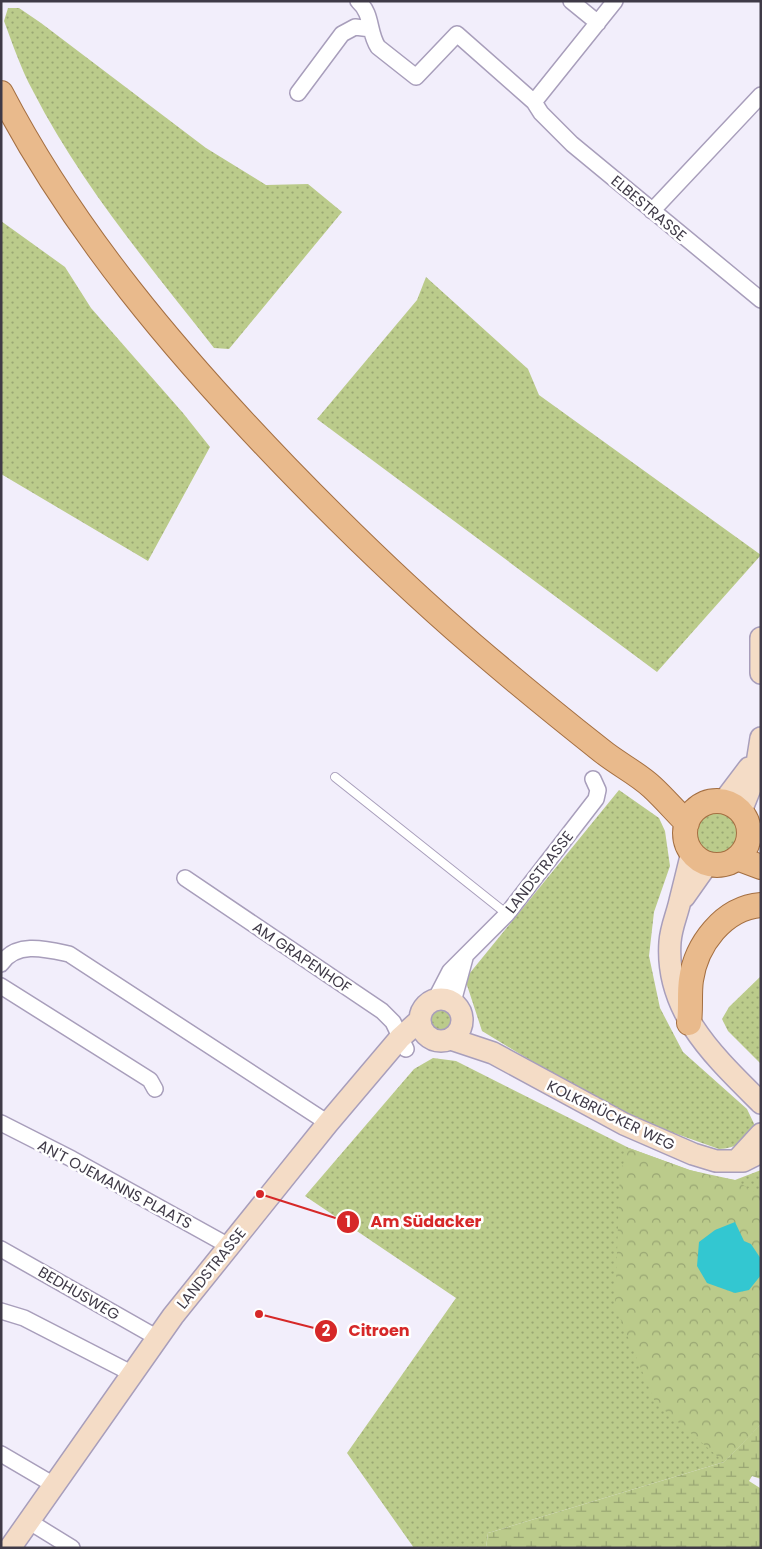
<svg xmlns="http://www.w3.org/2000/svg" width="762" height="1549" font-family="Poppins,sans-serif">
<style>
.grass{fill:url(#grass-dots)}
.forest{fill:url(#forest-crowns)}
.wetland{fill:url(#wetland-marsh)}
.water{fill:#33c7d1}
.lines{fill:none;stroke-linecap:round;stroke-linejoin:round}
.lane-casing{stroke:#a89ebb;stroke-width:10}
.street-casing{stroke:#a89ebb;stroke-width:18}
.secondary-casing{stroke:#a89ebb;stroke-width:24}
.primary-casing{stroke:#a46f42;stroke-width:26}
.lane{stroke:#fff;stroke-width:8}
.street{stroke:#fff;stroke-width:15}
.secondary{stroke:#f4dcc6;stroke-width:21}
.primary{stroke:#e9ba8c;stroke-width:24}
.labels{text-anchor:middle;dominant-baseline:central;stroke-width:5;stroke-linejoin:round;paint-order:stroke}
.street-label{font-size:15px;fill:#3f3a47;stroke:#fff}
.leader{fill:none;stroke:#d62828;stroke-width:2}
.callout-dot{fill:#d62828;stroke:#fff;stroke-width:2}
.mark-label{font-size:15px;text-anchor:middle;font-weight:bold;fill:#fff}
.callout-label{font-size:16px;text-anchor:middle;font-weight:bold;fill:#d62828;stroke:#fff;stroke-width:5;stroke-linejoin:round;paint-order:stroke}
</style>
<defs>
<pattern id="grass-dots" width="8" height="8" patternUnits="userSpaceOnUse" patternTransform="scale(1.25)"><rect width="8" height="8" fill="#bbcb8b"/><path d="M2 2h.1M6 6h.1" fill="none" stroke="#99a673" stroke-width="1.8" stroke-linecap="round"/></pattern>
<pattern id="forest-crowns" width="20" height="18" patternUnits="userSpaceOnUse" patternTransform="scale(1.25)"><rect width="20" height="18" fill="#bbcb8b"/><path d="M2 6a3 3 0 1 1 6 0M12 15a3 3 0 1 1 6 0" fill="none" stroke="#99a673"/></pattern>
<pattern id="wetland-marsh" width="20" height="14" patternUnits="userSpaceOnUse" patternTransform="scale(1.25)"><rect width="20" height="14" fill="#bbcb8b"/><path d="M1 5h8M5 5V1M11 12h8M15 12V8" fill="none" stroke="#99a673"/></pattern>
</defs>
<rect width="100%" height="100%" fill="#f2eefb"/>
<path class="grass" d="M 8,8 L 19,8 L 41,23 L 206,148 L 266,185 L 308,184 L 342,212 L 229,349 L 214,348 C 150,266 81,185 33,91 C 21,69 13,45 4,21 Z
M 1,221 L 65,267 L 91,308 L 183,413 L 210,447 L 148,561 L 1,474 Z
M 426,277 L 528,369 L 539,395 L 761,555 L 657,672 L 317,419 L 417,300 Z
M 619,790 L 659,818 L 665,831 L 670,866 L 654,912 L 649,956 L 660,1008 L 683,1052 L 747,1109 L 757,1130 C 745,1142 736,1148 719,1149 L 617,1113 L 482,1031 L 465,979 Z
M695 832a22 22 0 1 1 44 0a22 22 0 1 1-44 0Z
M 761,976 L 761,1064 L 728,1031 L 722,1019 L 729,1007 Z
M429 1021a11 11 0 1 1 22 0a11 11 0 1 1-22 0Z
M 433,1058 L 456,1061 L 629,1148 L 689,1170 L 735,1180 L 761,1170 L 761,1424 L 724,1462 L 488,1533 L 486,1548 L 414,1548 L 347,1453 L 456,1298 L 305,1196 L 414,1069 Z"/>
<path class="forest" d="M 629,1148 L 690,1170 L 720,1178 L 735,1180 L 761,1196 L 761,1259 L 751,1244 L 744,1241 L 707,1283 L 735,1293 L 749,1290 L 761,1274 L 761,1424 L 724,1462 L 655,1402 L 615,1306 L 620,1173 Z"/>
<path class="wetland" d="M 761,1424 L 761,1479 L 752,1476 L 749,1481 L 760,1488 L 761,1548 L 486,1548 L 488,1533 L 724,1462 Z"/>
<path class="water" d="M 735,1222 L 744,1241 L 751,1244 L 761,1259 L 761,1275 L 749,1290 L 735,1293 L 707,1283 L 697,1266 L 699,1242 L 715,1230 Z"/>
<g class="lines">
<defs>
<path id="lane" d="M 335,777 L 507,914"/>
<path id="street" d="M 358,1 C 373,14 368,32 378,47 L 416,77 L 457,34 L 534,102
M 571,1 L 598,23
M 615,1 L 534,102 L 541,113 L 572,144 L 761,300
M 298,93 L 342,34 L 355,27 L 371,29
M 652,211 L 761,95
M 185,878 L 382,1011 L 393,1022 L 406,1049
M 1,964 C 16,941 46,949 69,954 L 328,1123
M 1,986 L 150,1080 L 155,1089
M 435,1000 L 450,971 L 507,914 L 596,799 L 598,790 L 593,779
M 453,1002 L 465,958
M 1,1123 L 72,1159 L 229,1246
M 1,1249 L 156,1337
M 1,1311 L 24,1318 L 131,1373
M 1,1454 L 54,1485
M 30,1522 L 72,1548"/>
<path id="secondary" d="M 761,638 L 761,673
M 724,801 L 749,768
M 741,811 L 755,776 L 761,738
M 692,852 C 688,869 684,885 680,901 C 677,915 671,927 670,942 C 665,1012 715,1057 761,1103
M 684,897 L 708,863
M420 1020a21 21 0 1 1 42 0a21 21 0 1 1-42 0Z
M 451,1039 L 493,1053 L 624,1124 L 693,1154 L 716,1161 L 743,1161 L 761,1152
M 739,1158 L 761,1134
M 10,1548 L 173,1316 L 328,1123 L 400,1038 L 420,1020"/>
<path id="primary" d="M 1,93 C 74,233 177,354 286,467 C 346,529 408,589 473,645 C 515,681 559,717 602,751 C 618,764 637,773 652,787 C 664,798 675,811 687,823
M685 833a32 32 0 1 1 64 0a32 32 0 1 1-64 0Z
M 737,858 L 761,867
M 689,1023 C 691,1009 689,993 691,980 C 696,945 723,908 761,905"/>
</defs>
<use href="#lane" class="lane-casing"/>
<use href="#street" class="street-casing"/>
<use href="#secondary" class="secondary-casing"/>
<use href="#primary" class="primary-casing"/>
<use href="#lane" class="lane"/>
<use href="#street" class="street"/>
<use href="#secondary" class="secondary"/>
<use href="#primary" class="primary"/>
</g>
<g class="labels">
<g class="street-label">
<text transform="translate(649 208) rotate(40)">ELBESTRASSE</text>
<text transform="translate(539 872) rotate(-52)">LANDSTRASSE</text>
<text transform="translate(302 957) rotate(34)">AM GRAPENHOF</text>
<text transform="translate(611 1115) rotate(26)">KOLKBRÜCKER WEG</text>
<text transform="translate(115 1184) rotate(28)">AN'T OJEMANNS PLAATS</text>
<text transform="translate(211 1268) rotate(-51)">LANDSTRASSE</text>
<text transform="translate(79 1293) rotate(30)">BEDHUSWEG</text>
</g>
</g>
<path class="leader" d="M260 1194L348 1222M259 1314L326 1331"/>
<g class="callout-dot">
<circle cx="260" cy="1194" r="5"/>
<circle cx="259" cy="1314" r="5"/>
<circle cx="348" cy="1222" r="12"/>
<circle cx="326" cy="1331" r="12"/>
</g>
<g class="mark-label">
<text x="348" y="1227">1</text>
<text x="326" y="1336">2</text>
</g>
<g class="callout-label">
<text x="426" y="1227">Am Südacker</text>
<text x="379" y="1336">Citroen</text>
</g>
<rect width="762" height="1549" fill="none" stroke="#3f3a47" stroke-width="5"/>
</svg>
